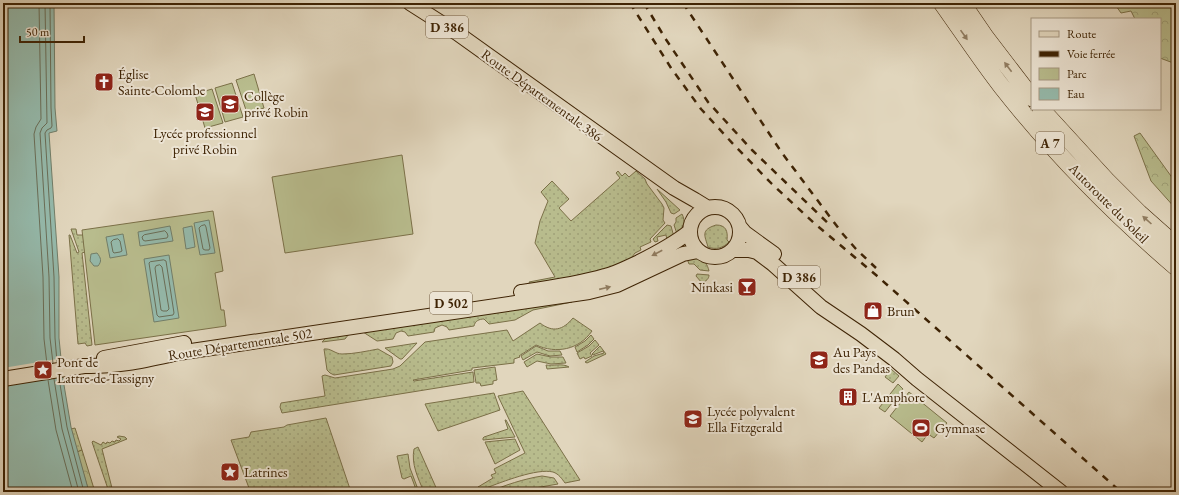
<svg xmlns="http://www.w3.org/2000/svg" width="1179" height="495" font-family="'EB Garamond',serif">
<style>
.grass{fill:url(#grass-dots);stroke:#7b7048}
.forest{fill:url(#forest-crowns);stroke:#7b7048}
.park{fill:#b8bc8d;stroke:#7b7048}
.water{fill:#95baac;stroke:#727e69}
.pier{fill:#e1d6bd}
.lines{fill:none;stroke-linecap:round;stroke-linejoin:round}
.shore{stroke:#6a6e58;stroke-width:1}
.primary-casing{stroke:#3e2304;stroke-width:16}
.highway-casing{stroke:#3e2304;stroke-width:18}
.primary{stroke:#e1d6bd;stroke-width:14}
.highway{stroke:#e1d6bd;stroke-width:17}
.rail{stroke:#3e2304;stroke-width:2.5;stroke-dasharray:7 7;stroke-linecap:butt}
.oneway{fill:#907c60}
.labels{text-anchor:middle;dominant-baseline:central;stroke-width:4;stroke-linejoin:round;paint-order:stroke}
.shield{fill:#ece4d4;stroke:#725d42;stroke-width:1}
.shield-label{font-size:13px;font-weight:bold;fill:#3e2304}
.poi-label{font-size:14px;fill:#3e2304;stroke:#ece4d4;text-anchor:start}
.street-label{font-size:14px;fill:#3e2304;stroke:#ece4d4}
</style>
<defs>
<pattern id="grass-dots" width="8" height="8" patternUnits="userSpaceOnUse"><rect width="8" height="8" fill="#b8bc8d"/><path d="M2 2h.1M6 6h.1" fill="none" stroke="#9fa178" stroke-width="1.8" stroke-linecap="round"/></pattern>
<pattern id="forest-crowns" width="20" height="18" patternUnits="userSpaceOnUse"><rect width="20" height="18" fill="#b8bc8d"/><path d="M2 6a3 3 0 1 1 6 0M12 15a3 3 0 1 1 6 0" fill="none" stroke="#9fa178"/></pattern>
</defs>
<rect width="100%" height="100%" fill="#e1d6bd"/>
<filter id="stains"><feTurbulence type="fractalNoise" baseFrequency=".005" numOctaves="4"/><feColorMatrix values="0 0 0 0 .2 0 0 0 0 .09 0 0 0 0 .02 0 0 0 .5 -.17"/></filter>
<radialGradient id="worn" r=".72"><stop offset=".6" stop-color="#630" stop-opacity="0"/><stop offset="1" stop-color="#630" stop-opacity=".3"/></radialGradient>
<path class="grass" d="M 618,171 L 622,176 L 625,173 L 629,177 L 636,171 L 645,179 L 647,184 L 662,204 L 664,208 L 663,220 L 665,223 L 650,239 L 651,242 L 640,247 L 641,250 L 635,253 L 629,261 L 596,274 L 530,284 L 529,282 L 555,277 L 535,243 L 540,221 L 548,201 L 541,192 L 552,181 L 569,199 L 559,208 L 571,221 L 620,178 L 616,173 Z
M 657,189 L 680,210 L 674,214 L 671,213 L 666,202 Z
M 682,214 C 686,221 683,229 677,234 L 674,225 L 676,222 L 676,218 Z
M 667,225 L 671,226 L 674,237 L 667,240 L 666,235 L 657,237 L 658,241 L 655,242 L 653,239 Z
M 716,225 C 726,225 728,231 727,240 L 729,242 C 723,248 716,250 708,247 C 705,236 700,230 716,225 Z
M 71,229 L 76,229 L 77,235 L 83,235 L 85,252 L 82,253 L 92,345 L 87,346 L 85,343 L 78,344 L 69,235 L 70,235 L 77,253 L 79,252 Z
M 686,256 C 698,256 706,258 709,271 L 700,270 L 694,264 L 689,264 Z
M 697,274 L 709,275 C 709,279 706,281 702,283 L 696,276 Z
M 561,299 L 572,302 L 533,310 L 515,320 L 489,324 L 484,319 C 479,319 475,321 474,326 L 449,330 L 447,327 L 442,325 L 435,328 L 434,332 L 408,336 L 405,332 L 401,331 L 396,333 L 393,339 L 377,341 L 363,332 L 349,334 L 345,339 L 322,342 L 327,337 L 333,334 Z
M 573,318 L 592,331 C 579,350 556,354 536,345 L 519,356 L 520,357 L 514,359 L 514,363 L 472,368 L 472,370 L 413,380 L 414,381 L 473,372 L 474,382 L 282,413 L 280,407 L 281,403 L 325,396 L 322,376 L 325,375 L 335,378 L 393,369 L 400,366 L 425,342 L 507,330 L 513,341 L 540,323 C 553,333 563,330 573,318 Z
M 591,335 L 594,339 L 588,345 L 577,352 L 575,347 L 585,341 Z
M 595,340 L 599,345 L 590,353 L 592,356 L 585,359 L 584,357 L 580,359 L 577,353 L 589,346 Z
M 417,343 L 402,359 L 400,359 L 385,348 Z
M 536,346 L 548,351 L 560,351 L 562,355 L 550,356 L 537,352 L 523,360 L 521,356 Z
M 600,346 L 606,354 L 587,363 L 585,362 L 594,356 L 604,353 L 603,351 L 593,355 L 592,354 Z
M 324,349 C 331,348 335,354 342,354 C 354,354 367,351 378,349 L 392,357 L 393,362 L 391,366 L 334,375 L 330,373 L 327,370 Z
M 537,354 L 551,357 L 563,357 L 566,363 L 551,364 L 537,361 L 527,367 L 524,362 Z
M 546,365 C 553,366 563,363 569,367 L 547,369 Z
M 495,367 L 497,380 L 493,381 L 493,384 L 481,386 L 480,383 L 476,383 L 474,370 Z
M 891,369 L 899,376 L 893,383 L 885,377 Z
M 523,391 L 580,480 L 565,483 C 562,479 559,474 553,472 C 537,468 502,482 486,488 L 481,488 L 478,487 L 493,478 L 491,475 L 496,473 L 494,469 L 525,453 L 498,396 Z
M 494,393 L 500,410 L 438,431 L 425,404 Z
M 326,418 L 351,492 L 240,492 L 249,488 L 231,440 L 249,437 L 251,432 L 284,427 L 287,425 Z
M 505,420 L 506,420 L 515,437 L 483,440 L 483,438 L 484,437 L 508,429 Z
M 75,428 L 82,450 L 77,452 L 71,429 Z
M 119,436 L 125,437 L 127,439 L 102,449 L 113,492 L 109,492 L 92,442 L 93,441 L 101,445 L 103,442 L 106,444 L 107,442 L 110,443 L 112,441 L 115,442 L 116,440 L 119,441 L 121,439 L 117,437 Z
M 515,439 L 520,450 L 495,464 L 485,442 Z
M 418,447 L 438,492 L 424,492 C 418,478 411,464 414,449 Z
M 408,454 L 410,468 L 419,492 L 417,492 L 411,476 L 404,479 L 402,478 L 397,456 Z
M 542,476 L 554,478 L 558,484 L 529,489 L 523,492 L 488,492 C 506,485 523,479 542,476 Z"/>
<path class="forest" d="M 1114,3 L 1176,3 L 1176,64 L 1160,58 L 1160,19 L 1135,19 L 1131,11 L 1121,13 Z
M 1140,133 L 1176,183 L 1176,209 L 1151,181 L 1134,136 Z
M 82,450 L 95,492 L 89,492 L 77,452 Z"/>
<path class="park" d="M 254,74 L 264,108 L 247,113 L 236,80 Z
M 232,83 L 243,117 L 225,122 L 215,88 Z
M 212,89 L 223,123 L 205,128 L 195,94 Z
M 402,155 L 413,234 L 285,253 L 272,177 Z
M 213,211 L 223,271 L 215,273 L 221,310 L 224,310 L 226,326 L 95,345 L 82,230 Z
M 898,384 L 903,389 L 885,412 L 879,408 Z
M 909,392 L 947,423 L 934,438 L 928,434 L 922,442 L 890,416 Z"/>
<path class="water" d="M 3,3 L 54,3 L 55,108 L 57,131 L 49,133 L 59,277 L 59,338 L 63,379 L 71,427 L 89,492 L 3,492 Z
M 209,220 L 215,253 L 200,255 L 194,223 Z
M 170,226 L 173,241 L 140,246 L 138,232 Z
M 192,226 L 195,247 L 186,249 L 183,228 Z
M 123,234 L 127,255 L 110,258 L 106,237 Z
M 97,253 C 101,258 102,261 98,266 L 94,266 L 90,261 L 91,254 Z
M 169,255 L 179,318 L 154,322 L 144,259 Z"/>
<path class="pier" d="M 63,358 L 65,375 L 3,385 L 3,368 Z"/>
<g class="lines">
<path class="shore" d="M 39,3 L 41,119 L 36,127 L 34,134 L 43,277 L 44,339 L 47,364
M 45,3 L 47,123 L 42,128 L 40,133 L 49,277 L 50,338 L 53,363
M 50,3 L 51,108 L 52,126 L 51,128 L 47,130 L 45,133 L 54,277 L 55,338 L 57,362
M 205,225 L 206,227 L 210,248 L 209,250 L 205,250 L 203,249 L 199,228 L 201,226 Z
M 165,231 L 167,233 L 168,236 L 167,238 L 145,241 L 143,240 L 142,237 L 144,235 Z
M 118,239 L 120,241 L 122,251 L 120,252 L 114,253 L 113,252 L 111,242 L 113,240 Z
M 164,260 L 166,261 L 174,313 L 173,315 L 159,317 L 157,315 L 149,263 L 150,262 Z
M 160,265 L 162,267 L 169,309 L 167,311 L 163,311 L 161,310 L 155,268 L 156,266 Z
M 59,378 L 67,427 L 84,492
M 54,379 L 62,429 L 79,492
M 48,380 L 56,430 L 73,492"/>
<defs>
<path id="primary" d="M 410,3 L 457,33 L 674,188 L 695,200 L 708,208
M690 232a25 25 0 1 1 50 0a25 25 0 1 1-50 0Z
M 740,227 L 745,233 L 774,254
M 733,250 L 749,250 L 757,252 L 773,264 L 821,307 L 861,334 L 894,359 L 917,379 L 1061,492
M 521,292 C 549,288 578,284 605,276 C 617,273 628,267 639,262 C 657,253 674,244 689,232
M 104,358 L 184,343
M 3,379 L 84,366 C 118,367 146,360 178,353 L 589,292 L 617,285 L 683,254 L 698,251"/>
<path id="highway" d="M 942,3 C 962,31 981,60 1002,87 C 1054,153 1113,213 1176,267
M 962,3 L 986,38 L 1032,98
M 1041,109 L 1106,180 L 1139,213 L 1176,246"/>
</defs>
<use href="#primary" class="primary-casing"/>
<use href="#highway" class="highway-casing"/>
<use href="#primary" class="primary"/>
<use href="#highway" class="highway"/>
<path class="rail" d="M 630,3 L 671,68 L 701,109 L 734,145 L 772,184 L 814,223 L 876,275 L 1121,492
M 644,3 L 665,38 L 708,102 L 752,150 L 831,226
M 683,3 L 782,153 L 842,233 L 856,249 L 876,268"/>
</g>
<defs><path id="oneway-solid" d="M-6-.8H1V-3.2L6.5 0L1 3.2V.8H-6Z"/></defs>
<g class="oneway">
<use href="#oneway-solid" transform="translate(964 35) rotate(55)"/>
<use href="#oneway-solid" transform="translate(1008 67) rotate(-127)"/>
<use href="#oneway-solid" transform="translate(1147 220) rotate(-138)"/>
<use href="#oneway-solid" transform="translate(657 253) rotate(152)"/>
<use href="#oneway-solid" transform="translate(605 288) rotate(-13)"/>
</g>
<defs>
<symbol id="church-square" viewBox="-11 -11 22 22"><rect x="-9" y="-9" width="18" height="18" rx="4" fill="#8f2418" stroke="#ece4d4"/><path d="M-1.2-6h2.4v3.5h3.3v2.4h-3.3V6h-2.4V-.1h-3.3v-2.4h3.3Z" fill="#fff"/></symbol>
<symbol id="school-square" viewBox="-11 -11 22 22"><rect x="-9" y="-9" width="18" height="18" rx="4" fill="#8f2418" stroke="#ece4d4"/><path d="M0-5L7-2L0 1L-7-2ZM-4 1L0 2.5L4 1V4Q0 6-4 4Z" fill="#fff"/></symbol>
<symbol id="bar-square" viewBox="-11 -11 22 22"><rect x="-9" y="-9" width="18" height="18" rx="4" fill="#8f2418" stroke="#ece4d4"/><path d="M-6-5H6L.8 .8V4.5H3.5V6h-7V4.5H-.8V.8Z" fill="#fff"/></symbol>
<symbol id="shop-square" viewBox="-11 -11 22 22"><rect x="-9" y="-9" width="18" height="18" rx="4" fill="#8f2418" stroke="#ece4d4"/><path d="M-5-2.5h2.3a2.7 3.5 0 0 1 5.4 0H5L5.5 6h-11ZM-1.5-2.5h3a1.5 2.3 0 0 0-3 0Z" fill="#fff"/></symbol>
<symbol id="sight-square" viewBox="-11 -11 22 22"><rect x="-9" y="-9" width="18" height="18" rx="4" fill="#8f2418" stroke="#ece4d4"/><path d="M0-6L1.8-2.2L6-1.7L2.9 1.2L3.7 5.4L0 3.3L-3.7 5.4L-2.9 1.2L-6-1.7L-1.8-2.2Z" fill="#fff"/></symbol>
<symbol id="building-square" viewBox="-11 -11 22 22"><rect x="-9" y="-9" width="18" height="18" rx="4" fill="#8f2418" stroke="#ece4d4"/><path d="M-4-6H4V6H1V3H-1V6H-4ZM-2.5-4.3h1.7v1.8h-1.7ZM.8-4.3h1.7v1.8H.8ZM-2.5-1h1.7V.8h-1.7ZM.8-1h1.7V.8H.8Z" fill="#fff"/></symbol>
<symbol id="stadium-square" viewBox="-11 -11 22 22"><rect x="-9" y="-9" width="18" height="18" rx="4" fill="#8f2418" stroke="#ece4d4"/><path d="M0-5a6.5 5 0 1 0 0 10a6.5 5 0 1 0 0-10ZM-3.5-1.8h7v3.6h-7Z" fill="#fff"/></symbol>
</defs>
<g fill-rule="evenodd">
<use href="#church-square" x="93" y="71" width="22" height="22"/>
<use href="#school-square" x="219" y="93" width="22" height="22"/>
<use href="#school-square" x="194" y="101" width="22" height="22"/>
<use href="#bar-square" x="736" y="276" width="22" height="22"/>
<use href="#shop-square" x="862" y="300" width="22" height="22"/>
<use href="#school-square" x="808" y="349" width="22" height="22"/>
<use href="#sight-square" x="32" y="359" width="22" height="22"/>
<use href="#building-square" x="837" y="386" width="22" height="22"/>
<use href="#school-square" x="682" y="408" width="22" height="22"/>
<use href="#stadium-square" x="910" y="417" width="22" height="22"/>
<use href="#sight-square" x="219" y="461" width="22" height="22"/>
</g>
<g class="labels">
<g class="shield">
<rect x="426" y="16" width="42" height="22" rx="3"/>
<rect x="1036" y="132" width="28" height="22" rx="3"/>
<rect x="778" y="266" width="42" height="22" rx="3"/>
<rect x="430" y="292" width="42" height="22" rx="3"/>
</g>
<g class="shield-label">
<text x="447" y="27">D 386</text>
<text x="1050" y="143">A 7</text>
<text x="799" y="277">D 386</text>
<text x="451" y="303">D 502</text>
</g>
<g class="poi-label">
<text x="118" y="74">Église<tspan x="118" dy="16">Sainte-Colombe</tspan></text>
<text x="244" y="96">Collège<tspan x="244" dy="16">privé Robin</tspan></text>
<text x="205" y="133" text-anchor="middle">Lycée professionnel<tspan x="205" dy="16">privé Robin</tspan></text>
<text x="733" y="287" text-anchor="end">Ninkasi</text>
<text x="887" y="311">Brun</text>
<text x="833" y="352">Au Pays<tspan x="833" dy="16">des Pandas</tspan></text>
<text x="57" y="362">Pont de<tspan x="57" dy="16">Lattre-de-Tassigny</tspan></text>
<text x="862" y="397">L'Amphore</text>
<text x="707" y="411">Lycée polyvalent<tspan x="707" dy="16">Ella Fitzgerald</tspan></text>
<text x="935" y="428">Gymnase</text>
<text x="244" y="472">Latrines</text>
</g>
<g class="street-label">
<text transform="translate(542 95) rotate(36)">Route Départementale 386</text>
<text transform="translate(1109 203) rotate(45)">Autoroute du Soleil</text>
<text transform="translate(240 344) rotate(-9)">Route Départementale 502</text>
</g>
</g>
<rect width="1179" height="495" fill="none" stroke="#e1d6bd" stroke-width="16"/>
<rect x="4" y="4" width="1171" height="487" fill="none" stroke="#3e2304" stroke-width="2"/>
<rect x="8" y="8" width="1163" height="479" fill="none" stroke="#3e2304"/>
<rect x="1031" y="18" width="130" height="92" fill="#ece4d4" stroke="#a69781"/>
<rect x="1039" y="31" width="20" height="6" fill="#e1d6bd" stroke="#a69781"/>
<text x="1067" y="38" font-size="12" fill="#3e2304">Route</text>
<rect x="1039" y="51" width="20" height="6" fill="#3e2304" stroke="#a69781"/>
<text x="1067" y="58" font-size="12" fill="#3e2304">Voie ferrée</text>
<rect x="1039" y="68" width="20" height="12" fill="#b8bc8d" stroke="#a69781"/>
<text x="1067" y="78" font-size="12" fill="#3e2304">Parc</text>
<rect x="1039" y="88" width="20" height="12" fill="#95baac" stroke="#a69781"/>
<text x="1067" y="98" font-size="12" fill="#3e2304">Eau</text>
<path d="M20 36v6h64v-6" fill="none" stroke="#3e2304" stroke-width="2"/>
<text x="26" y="36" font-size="12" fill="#3e2304" stroke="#ece4d4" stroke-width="3" paint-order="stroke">50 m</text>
<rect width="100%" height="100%" filter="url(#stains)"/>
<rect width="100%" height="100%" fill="url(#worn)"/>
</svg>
